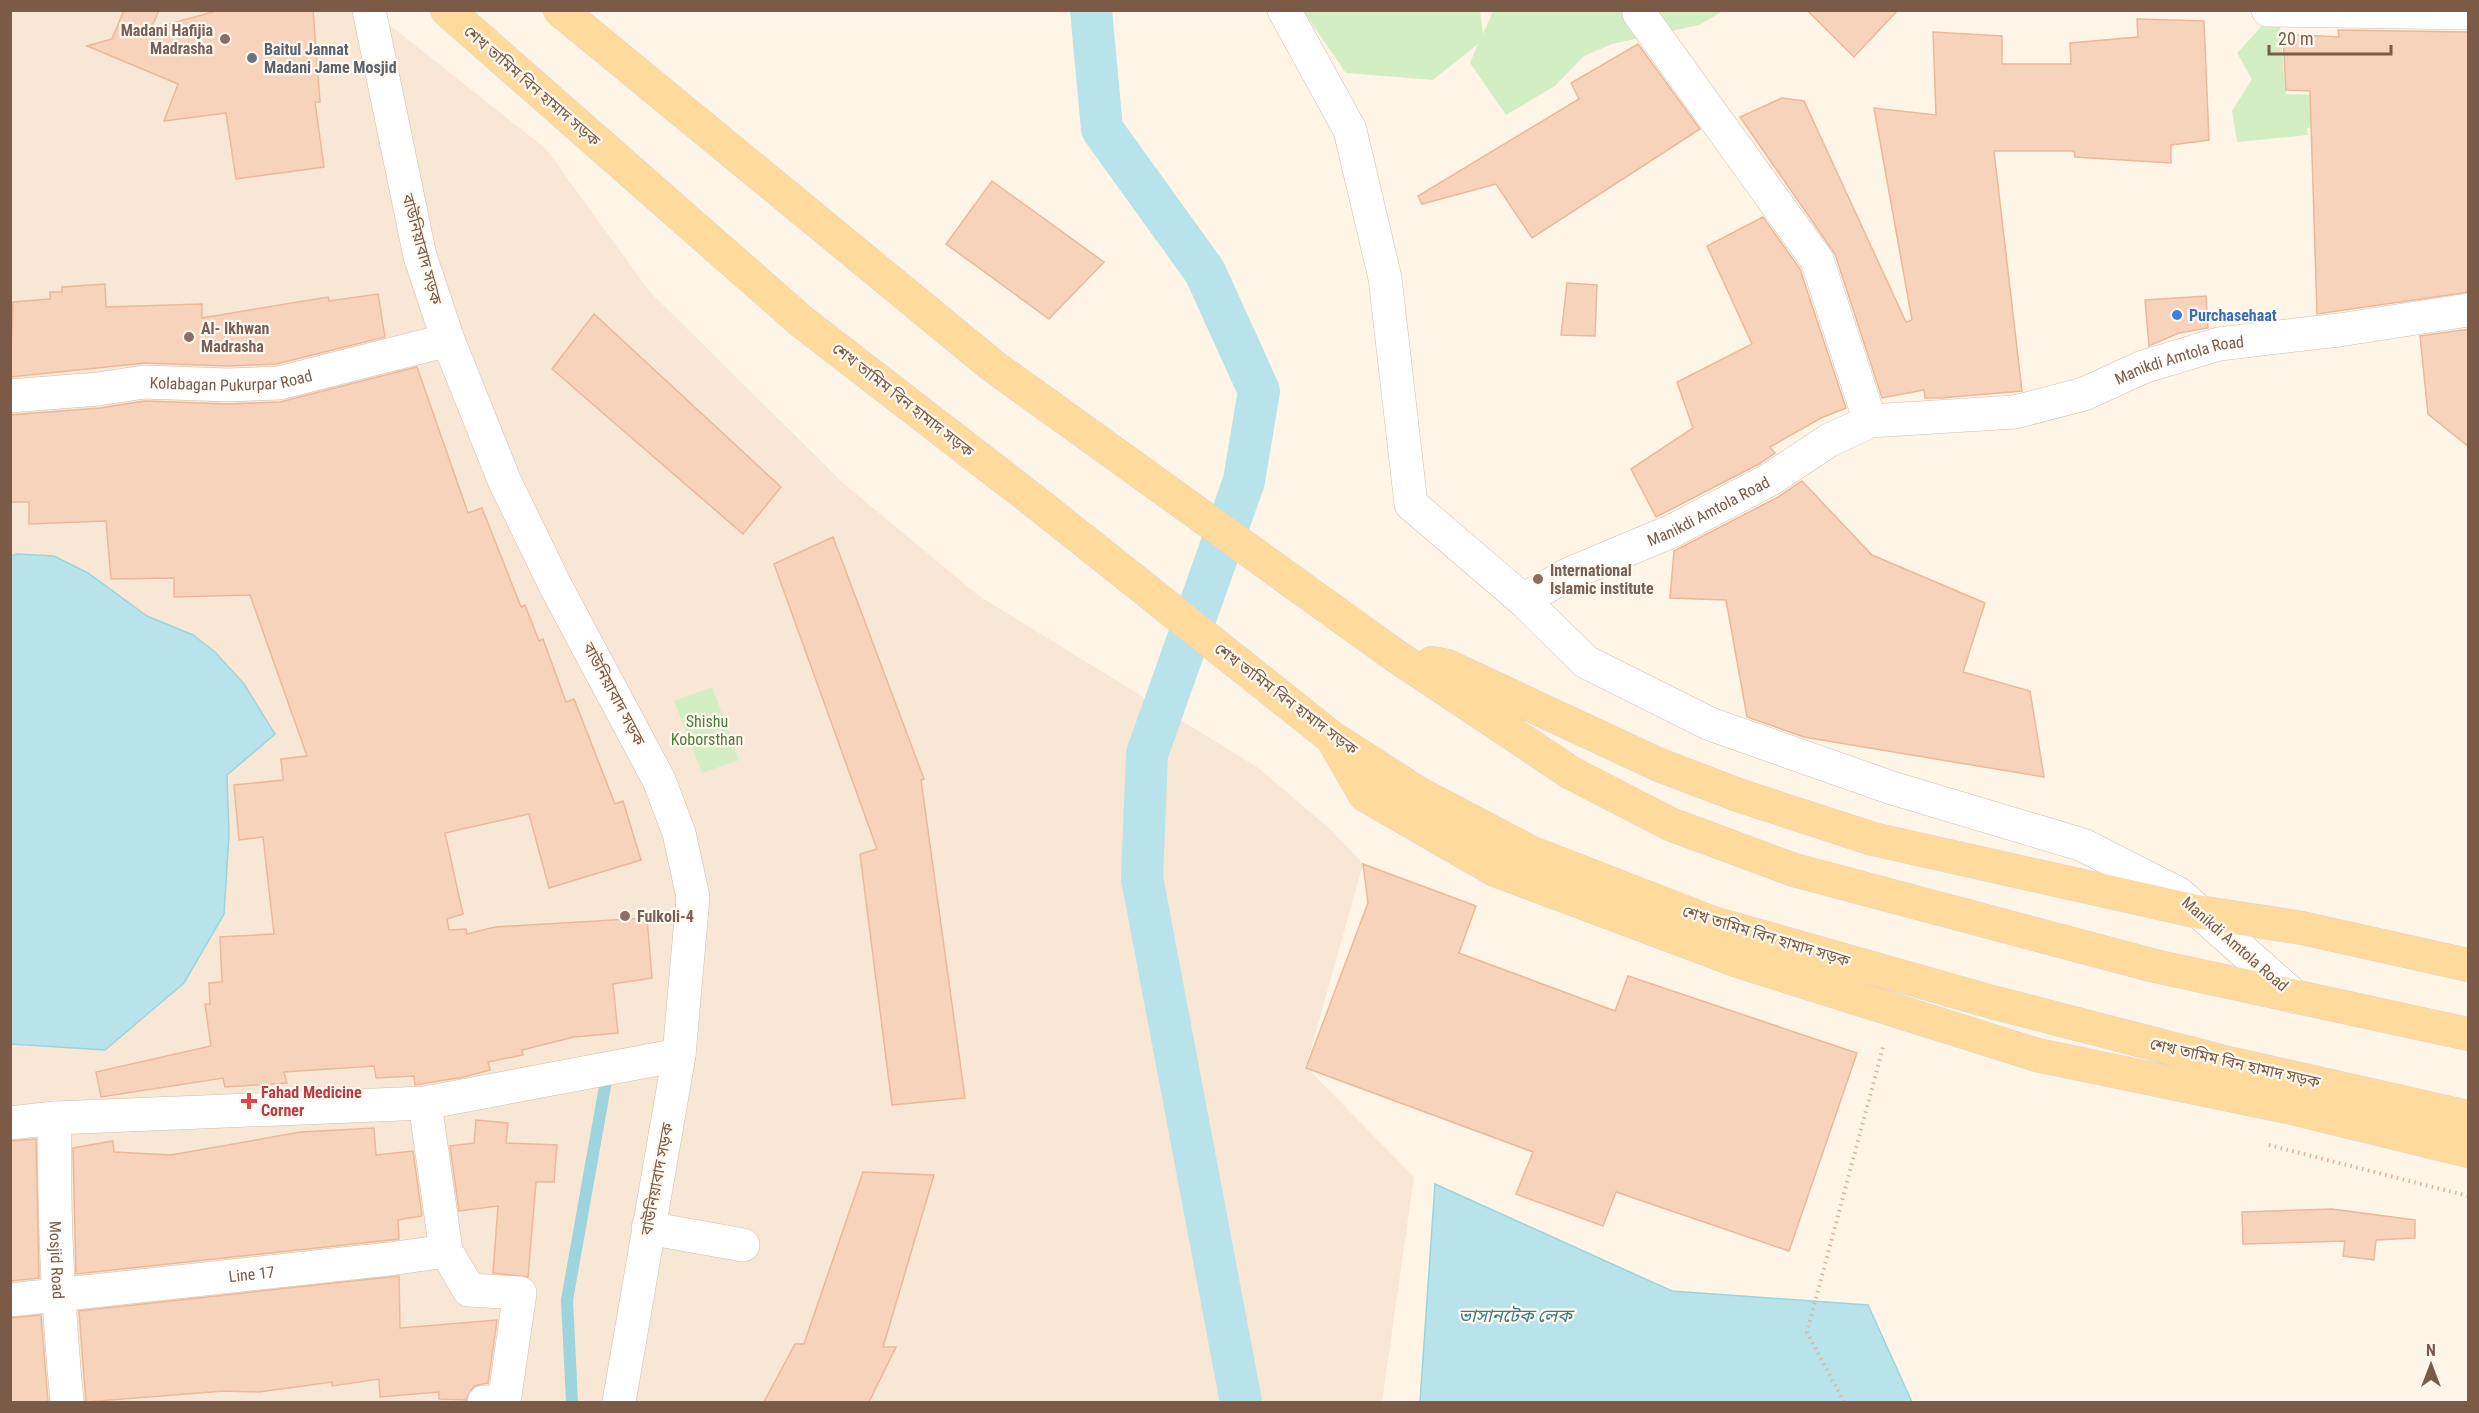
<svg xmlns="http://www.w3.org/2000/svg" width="2479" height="1413" font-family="'Roboto Condensed','Noto Sans Bengali',sans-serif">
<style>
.residential{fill:#f7e7d4}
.green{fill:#d4eec3}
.water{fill:#b8e3eb;stroke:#9dd4dd;stroke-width:1.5}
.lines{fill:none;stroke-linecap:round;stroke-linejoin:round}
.stream{stroke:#9dd4dd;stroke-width:12}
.canal{stroke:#b8e3eb;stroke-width:42}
.building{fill:#f7d3bb;stroke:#ebb99a;stroke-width:1.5}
.minor-casing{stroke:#d4bead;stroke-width:34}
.major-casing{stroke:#ddd4cf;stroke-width:34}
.path{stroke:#dcb69d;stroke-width:4;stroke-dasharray:1.5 4.5;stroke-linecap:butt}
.minor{stroke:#fff;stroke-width:33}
.major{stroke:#ffda9d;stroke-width:33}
.education-dot{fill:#8d6e63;stroke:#fff9ef;stroke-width:2}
.worship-dot{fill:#6b7280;stroke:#fff9ef;stroke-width:2}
.shop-dot{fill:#3f7fe0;stroke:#fff9ef;stroke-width:2}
.health-dot{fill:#e0444e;stroke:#fff9ef;stroke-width:2}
.labels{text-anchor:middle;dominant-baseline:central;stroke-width:4.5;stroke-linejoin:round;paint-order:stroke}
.education-label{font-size:16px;font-weight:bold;fill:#785e54;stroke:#fff9ef;text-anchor:start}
.worship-label{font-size:16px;font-weight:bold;fill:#5b616d;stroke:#fff9ef;text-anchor:start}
.street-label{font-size:16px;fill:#7b5a47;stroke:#fff9ef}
.shop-label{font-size:16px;font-weight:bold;fill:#366cbe;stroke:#fff9ef;text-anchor:start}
.park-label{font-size:16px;fill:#4e7c3c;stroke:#fff9ef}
.health-label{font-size:16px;font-weight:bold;fill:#be3a42;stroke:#fff9ef;text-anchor:start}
.water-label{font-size:18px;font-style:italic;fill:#3b7c89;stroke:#fff9ef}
</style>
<rect width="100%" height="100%" fill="#fef5e6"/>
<path class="residential" d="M 11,11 L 372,11 L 546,149 L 649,291 L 843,483 L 979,596 L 1257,767 L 1331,830 L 1363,864 L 1306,1067 L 1414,1177 L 1382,1402 L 11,1402 L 10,1044 L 105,1050 L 229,835 L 227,775 L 193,635 L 147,616 L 88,573 L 17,554 L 11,556 Z"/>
<path class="green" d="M 1303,11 L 1480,11 L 1483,34 L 1493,11 L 1723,11 L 1699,25 L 1612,44 L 1584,56 L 1555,86 L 1506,115 L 1470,63 L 1478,44 L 1433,80 L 1346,73 Z
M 2263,25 L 2280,27 L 2286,94 L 2332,95 L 2336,123 L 2307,128 L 2308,135 L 2237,142 L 2232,111 L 2252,79 L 2237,53 Z
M 712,687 L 739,760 L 702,773 L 674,701 Z"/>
<path class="water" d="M 17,554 L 54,556 L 88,573 L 147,616 L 193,635 L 215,652 L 244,684 L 275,734 L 227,775 L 229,835 L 224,914 L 184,983 L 105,1050 L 11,1044 L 10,556 Z
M 1435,1184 L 1672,1291 L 1868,1305 L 1912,1402 L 1420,1402 Z"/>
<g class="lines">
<path class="stream" d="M 572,1402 L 567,1300 L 607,1075"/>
<path class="canal" d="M 1091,10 L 1102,129 L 1205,272 L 1259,391 L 1244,481 L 1147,754 L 1142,878 L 1241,1402"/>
</g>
<path class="building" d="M 124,10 L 159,10 L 151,29 L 220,10 L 313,10 L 320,102 L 315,102 L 324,167 L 236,179 L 226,113 L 164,121 L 178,84 L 87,46 L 112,39 Z
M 1807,10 L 1898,10 L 1854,57 Z
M 2137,19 L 2204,21 L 2209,140 L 2171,145 L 2171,163 L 2075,157 L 2074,151 L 1994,151 L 2022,391 L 1941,398 L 1925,398 L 1924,390 L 1882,398 L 1835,254 L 1740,117 L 1782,98 L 1804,101 L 1906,322 L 1912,320 L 1874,108 L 1936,115 L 1933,32 L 2002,36 L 2002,64 L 2071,64 L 2070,43 L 2138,37 Z
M 2338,30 L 2469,32 L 2469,292 L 2317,314 L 2310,91 L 2286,90 L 2283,34 L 2339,37 Z
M 1638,44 L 1700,129 L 1532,238 L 1496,184 L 1422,204 L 1418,196 L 1579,99 L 1571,83 Z
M 992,181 L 1104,262 L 1049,319 L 946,244 Z
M 1763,217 L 1800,269 L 1846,408 L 1821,418 L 1770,447 L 1775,453 L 1759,464 L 1656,517 L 1631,469 L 1693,428 L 1677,382 L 1752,344 L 1707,246 Z
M 1567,283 L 1597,285 L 1595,336 L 1561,335 Z
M 105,284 L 106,307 L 202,304 L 202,318 L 328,297 L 329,301 L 378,294 L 385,337 L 276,364 L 228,366 L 145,363 L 10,377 L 13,302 L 50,299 L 50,292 L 62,292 L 62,287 Z
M 2206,296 L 2208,328 L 2179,333 L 2149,346 L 2145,300 Z
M 594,314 L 781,487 L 743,534 L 552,369 Z
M 2469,329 L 2469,447 L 2428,414 L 2420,336 Z
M 417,367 L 468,513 L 482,508 L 521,607 L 525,605 L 539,641 L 543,639 L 566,702 L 574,699 L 615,804 L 623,801 L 641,860 L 549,888 L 529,814 L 445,833 L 463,914 L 447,919 L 449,930 L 466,929 L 467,934 L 495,927 L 647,918 L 652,978 L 613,984 L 618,1033 L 574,1037 L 522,1050 L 523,1055 L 488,1062 L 490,1070 L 464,1077 L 415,1085 L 414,1076 L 376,1078 L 374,1066 L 284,1072 L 287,1083 L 225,1087 L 223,1078 L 101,1097 L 96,1072 L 211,1046 L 205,1004 L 210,1004 L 209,983 L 222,982 L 220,937 L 274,934 L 263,837 L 239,840 L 234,785 L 283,780 L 281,759 L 307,756 L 250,595 L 174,597 L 174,578 L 111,579 L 106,521 L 29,524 L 29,502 L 10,502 L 10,415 L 100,408 L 145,401 L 227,404 L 280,402 Z
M 1802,481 L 1872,555 L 1985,603 L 1963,672 L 2030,691 L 2044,777 L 1804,737 L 1747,717 L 1726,600 L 1670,598 L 1674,551 L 1778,497 Z
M 833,537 L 924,779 L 921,780 L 965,1098 L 892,1105 L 860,854 L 877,849 L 774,564 Z
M 1363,864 L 1476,906 L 1459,953 L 1615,1011 L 1628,976 L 1857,1053 L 1789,1251 L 1616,1192 L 1603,1226 L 1516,1194 L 1533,1152 L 1306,1068 L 1368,903 Z
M 476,1120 L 508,1123 L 506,1143 L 557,1145 L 554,1182 L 536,1182 L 528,1277 L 493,1273 L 498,1206 L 459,1211 L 450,1146 L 474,1143 Z
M 374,1128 L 376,1155 L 413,1151 L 422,1216 L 398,1220 L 399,1239 L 76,1274 L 73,1148 L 113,1141 L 114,1152 L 171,1155 L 301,1132 Z
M 36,1139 L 39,1278 L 10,1281 L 10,1141 Z
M 863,1172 L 934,1175 L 883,1347 L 896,1347 L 869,1402 L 764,1402 L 795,1344 L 804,1344 Z
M 2332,1209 L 2415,1220 L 2415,1238 L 2376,1240 L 2374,1260 L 2343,1256 L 2345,1241 L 2243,1244 L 2242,1212 Z
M 399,1276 L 400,1328 L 497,1320 L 488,1383 L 474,1386 L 466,1400 L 439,1399 L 439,1392 L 380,1397 L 379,1379 L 332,1386 L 332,1382 L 259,1392 L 224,1391 L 86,1402 L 79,1311 Z
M 41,1315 L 48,1402 L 10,1402 L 10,1318 Z"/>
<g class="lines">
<defs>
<g id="minor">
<path d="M 369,10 L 420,256 L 448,340 L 505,482 L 556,587 L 659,780 L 679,833 L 693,897 L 679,1055 L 619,1402"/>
<path d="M 1284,10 L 1350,130 L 1385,278 L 1411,504 L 1523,600"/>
<path d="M 2268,10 L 2468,13"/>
<path d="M 1639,13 L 1817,260 L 1870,421"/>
<path id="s1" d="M 10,396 L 98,389 L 144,382 L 228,385 L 279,383 L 448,340"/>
<path id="s2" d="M 2295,997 L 2179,894 L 2083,845 L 1892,788 L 1710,724 L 1586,662 L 1523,600 L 1569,574 L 1672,531 L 1769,480 L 1828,441 L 1870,421 L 2015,412 L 2084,394 L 2143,367 L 2219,344 L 2339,330 L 2468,310"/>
<path d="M 425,1103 L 446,1251 L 469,1290 L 520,1293 L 504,1402 L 484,1402"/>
<path id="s3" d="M 55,1118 C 53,1214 58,1307 67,1402"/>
<path d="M 10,1123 L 55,1118 L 425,1103 L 679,1055"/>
<path d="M 648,1228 L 743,1245"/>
<path id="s4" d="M 10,1300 L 389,1259 L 446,1251"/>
</g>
<path id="major" d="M 447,10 L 801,321 L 1038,504 L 1331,737 L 1418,793 L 1530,852 L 1713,923 L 1992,1002 L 2224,1062 L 2468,1117
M 560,10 L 993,366 L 1393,654 L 1571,773 L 1670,824 L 1794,870 L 2155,966 L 2468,1034
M 1432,663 L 1447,666 L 1657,764 L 1738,795 L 1873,839 L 2199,912 L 2302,928 L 2468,965
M 1335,743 L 1365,795 L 1495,870 L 1741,962 L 2037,1055 L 2288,1107 L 2468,1151"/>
</defs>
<use href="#minor" class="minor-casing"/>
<use href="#major" class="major-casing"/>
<path class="path" d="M 2269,1145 L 2468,1196
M 1844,1402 L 1807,1332 L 1883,1047"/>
<use href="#minor" class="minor"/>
<use href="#major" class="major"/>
</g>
<g class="education-dot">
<circle cx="225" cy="39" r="6"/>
<circle cx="189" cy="337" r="6"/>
<circle cx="1538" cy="579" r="6"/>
<circle cx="625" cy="916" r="6"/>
</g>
<circle class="worship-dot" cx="252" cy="58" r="6"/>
<circle class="shop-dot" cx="2177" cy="315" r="6"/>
<path class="health-dot" d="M246 1092h6v6h6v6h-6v6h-6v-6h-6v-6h6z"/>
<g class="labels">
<g class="education-label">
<text x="213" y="30" text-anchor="end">Madani Hafijia<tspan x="213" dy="18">Madrasha</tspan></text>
<text x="201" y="328">Al- Ikhwan<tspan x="201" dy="18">Madrasha</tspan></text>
<text x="1550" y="570">International<tspan x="1550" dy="18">Islamic institute</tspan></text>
<text x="637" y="916">Fulkoli-4</text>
</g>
<g class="worship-label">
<text x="264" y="49">Baitul Jannat<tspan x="264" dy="18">Madani Jame Mosjid</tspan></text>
</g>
<g class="street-label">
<text transform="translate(532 86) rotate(41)">শেখ তামিম বিন হামাদ সড়ক</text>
<text transform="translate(422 249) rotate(75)">বাউনিয়াবাদ সড়ক</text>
<text stroke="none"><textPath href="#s2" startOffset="1592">Manikdi Amtola Road</textPath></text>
<text stroke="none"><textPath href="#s1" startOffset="222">Kolabagan Pukurpar Road</textPath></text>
<text transform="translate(903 400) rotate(38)">শেখ তামিম বিন হামাদ সড়ক</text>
<text stroke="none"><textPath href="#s2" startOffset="1088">Manikdi Amtola Road</textPath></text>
<text transform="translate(614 694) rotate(62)">বাউনিয়াবাদ সড়ক</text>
<text transform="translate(1286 699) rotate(37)">শেখ তামিম বিন হামাদ সড়ক</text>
<text transform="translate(1766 936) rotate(17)">শেখ তামিম বিন হামাদ সড়ক</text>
<text transform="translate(2235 944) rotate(41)">Manikdi Amtola Road</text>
<text transform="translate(2235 1063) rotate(13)">শেখ তামিম বিন হামাদ সড়ক</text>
<text transform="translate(657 1179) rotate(-79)">বাউনিয়াবাদ সড়ক</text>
<text stroke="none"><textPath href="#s3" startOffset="142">Mosjid Road</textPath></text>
<text stroke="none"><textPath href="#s4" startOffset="243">Line 17</textPath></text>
</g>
<g class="shop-label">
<text x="2189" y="315">Purchasehaat</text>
</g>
<g class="park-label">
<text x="707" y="721">Shishu<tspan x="707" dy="18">Koborsthan</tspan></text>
</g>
<g class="health-label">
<text x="261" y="1092">Fahad Medicine<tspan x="261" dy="18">Corner</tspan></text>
</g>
<g class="water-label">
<text x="1515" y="1315">ভাসানটেক লেক</text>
</g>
</g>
<rect width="2479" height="1413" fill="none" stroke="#7b5a47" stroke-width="24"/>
<g transform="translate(2431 1365)" stroke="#fff9ef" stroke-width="4.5" paint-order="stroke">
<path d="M0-4.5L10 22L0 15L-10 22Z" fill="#7b5a47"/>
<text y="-9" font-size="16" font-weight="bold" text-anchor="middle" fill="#7b5a47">N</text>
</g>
<path d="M2269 45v9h122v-9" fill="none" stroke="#7b5a47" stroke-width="3"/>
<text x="2278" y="45" font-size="18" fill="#7b5a47" stroke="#fff9ef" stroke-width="4.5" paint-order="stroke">20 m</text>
</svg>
